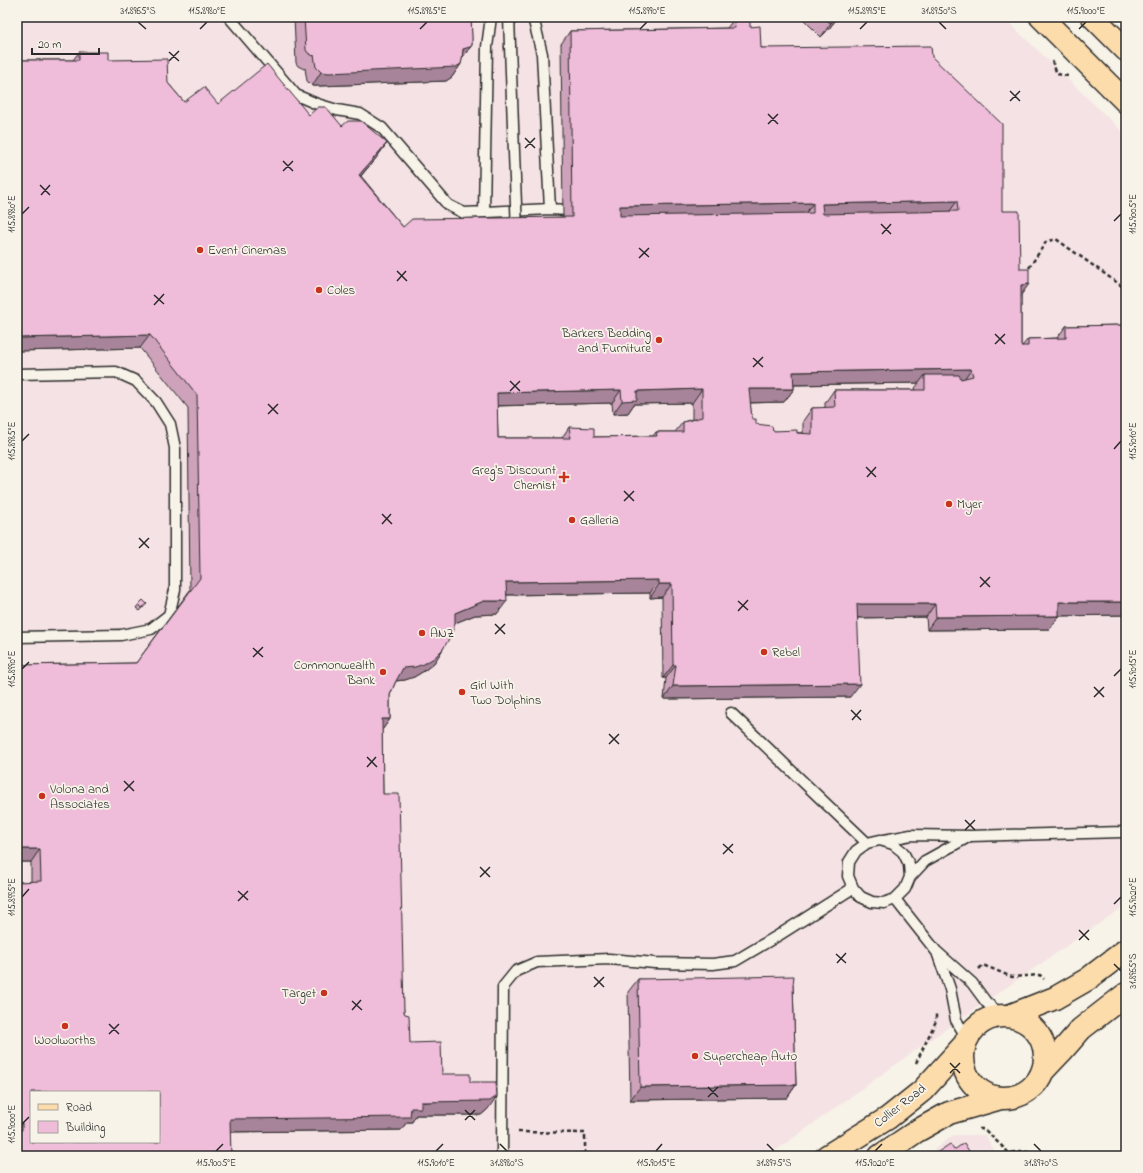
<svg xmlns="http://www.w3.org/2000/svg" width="1143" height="1173" font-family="'Indie Flower',sans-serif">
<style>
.built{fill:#f5e2e4;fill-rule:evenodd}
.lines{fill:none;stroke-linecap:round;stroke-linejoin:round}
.lane-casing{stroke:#2b2b2b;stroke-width:13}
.primary-casing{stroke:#2b2b2b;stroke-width:25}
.path{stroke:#2b2b2b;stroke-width:2.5;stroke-dasharray:4 3;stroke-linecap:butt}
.lane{stroke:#f7f3e8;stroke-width:10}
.primary{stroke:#fddcac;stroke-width:22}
.lane-bridge-casing{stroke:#2b2b2b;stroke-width:13;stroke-linecap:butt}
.lane-bridge{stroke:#f7f3e8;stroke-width:10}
.wall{fill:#cea2bb;stroke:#2b2b2b;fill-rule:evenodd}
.shaded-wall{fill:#a78499;stroke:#2b2b2b}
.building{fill:#efbcda;stroke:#2b2b2b;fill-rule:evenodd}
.ticks{fill:none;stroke:#2b2b2b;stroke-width:1.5}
.poi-dot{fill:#c8321e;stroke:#f7f3e8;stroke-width:1.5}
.labels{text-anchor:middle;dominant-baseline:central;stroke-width:3.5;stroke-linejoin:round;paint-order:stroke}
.poi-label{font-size:13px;fill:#2b2b2b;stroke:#f7f3e8;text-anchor:start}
.street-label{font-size:13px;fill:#2b2b2b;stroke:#f7f3e8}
.neatline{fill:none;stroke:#2b2b2b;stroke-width:1.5}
.ticks-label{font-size:10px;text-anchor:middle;fill:#2b2b2b}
</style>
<rect width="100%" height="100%" fill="#f7f3e8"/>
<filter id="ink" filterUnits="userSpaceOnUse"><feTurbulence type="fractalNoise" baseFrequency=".025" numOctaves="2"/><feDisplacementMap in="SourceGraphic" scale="8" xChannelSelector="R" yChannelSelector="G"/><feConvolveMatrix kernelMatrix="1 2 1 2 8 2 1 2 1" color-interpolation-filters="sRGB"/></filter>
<g filter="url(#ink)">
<path class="built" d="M 17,17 L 1003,17 L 1126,135 L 1126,905 L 927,1042 L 768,1156 L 17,1156 ZM 31,1092 L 159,1092 L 159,1142 L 31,1142 Z
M 954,1135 L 985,1135 L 998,1156 L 925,1156 Z"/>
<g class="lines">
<defs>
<path id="lane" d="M 229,17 L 296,95 L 317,104 L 337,110 L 360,114 L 382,128 L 448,205 L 464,213 L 550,209 L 567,210
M 509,17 L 510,46
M 533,17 L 542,54 L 550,209
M 484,212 L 487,47 L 491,17
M 17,374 L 116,372 L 136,381 L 156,402 L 170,424 L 175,448 L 175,590 L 169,615 L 151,629 L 121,635 L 17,637
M 731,713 L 867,843
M 884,840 L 911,835 L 970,836 L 1123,832 L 1126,830
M 910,877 L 909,864 L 903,852 L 893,844 L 880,840 L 867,843 L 856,851 L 849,862 L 848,876 L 853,888 L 861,897 L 872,902 L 884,903 L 895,899 L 905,889 L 910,877 L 925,861 L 970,836
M 895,899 L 936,951 L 972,983 L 986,1002 L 1002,1016
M 937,952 L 950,989 L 956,1020 L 967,1038
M 502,1156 L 503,987 L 516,971 L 537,962 L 609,959 L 655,963 L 713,964 L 735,961 L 779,935 L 853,888"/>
<path id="primary" d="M 1041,17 L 1126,102
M 1093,17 L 1126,50
M 1009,1016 L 1055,998 L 1088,979 L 1126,950
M963 1057a41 41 0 1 1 82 0a41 41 0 1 1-82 0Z
M 1042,1072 L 1061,1052 L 1081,1029 L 1126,994
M 827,1156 L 888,1118 L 922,1091 L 964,1045
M 880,1156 L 917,1131 L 949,1113 L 1001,1098"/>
</defs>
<use href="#lane" class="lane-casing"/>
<use href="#primary" class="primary-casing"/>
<path class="path" d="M 1052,61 L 1057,74 L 1068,76
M 1029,268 L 1046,242 L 1056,239 L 1126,289
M 979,969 L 983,965 L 1012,977 L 1040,975 L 1044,979
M 916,1063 L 936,1021 L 936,1012
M 979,1129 L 984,1129 L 1009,1153 L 1020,1151 L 1057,1156
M 518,1132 L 585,1133 L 585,1156"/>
<use href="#lane" class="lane"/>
<use href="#primary" class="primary"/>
<defs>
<path id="lane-bridge" d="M 510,46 L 517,232"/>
</defs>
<use href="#lane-bridge" class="lane-bridge-casing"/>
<use href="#lane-bridge" class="lane-bridge"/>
</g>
<path class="wall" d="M 294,17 L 471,17 L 472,45 L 462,58 L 461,64 L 452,77 L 446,81 L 320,86 L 312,86 L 307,81 L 305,68 L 304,69 L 298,66 L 296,63 Z
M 801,17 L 838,17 L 828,30 L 821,37 Z
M 734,19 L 750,27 L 761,48 L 932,57 L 1002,211 L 1021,296 L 1021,346 L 1022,346 L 1028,339 L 1057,338 L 1066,326 L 1126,325 L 1126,615 L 1059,616 L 1050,629 L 927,630 L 926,617 L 857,618 L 850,697 L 664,699 L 666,678 L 663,678 L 662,597 L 650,598 L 650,593 L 507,595 L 497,614 L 475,615 L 455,623 L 443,649 L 434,663 L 424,671 L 414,677 L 405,680 L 396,681 L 390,695 L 390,719 L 382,730 L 383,794 L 404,1012 L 410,1043 L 442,1074 L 470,1082 L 488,1109 L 481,1115 L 416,1115 L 412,1122 L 407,1122 L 401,1130 L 230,1132 L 231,1156 L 17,1156 L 17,882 L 31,882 L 31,862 L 17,862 L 17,665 L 136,663 L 190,590 L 188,408 L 140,348 L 17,351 L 17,60 L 73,60 L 79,52 L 108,60 L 168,83 L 184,102 L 218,104 L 309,115 L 387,143 L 377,157 L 361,176 L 403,227 L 563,217 L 561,44 L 570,31 L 727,28 ZM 919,383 L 915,388 L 916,390 L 834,390 L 825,403 L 825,408 L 812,408 L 803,421 L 803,433 L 773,431 L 756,424 L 752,419 L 750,403 L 784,402 L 794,389 L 794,385 ZM 612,403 L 613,414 L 628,413 L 634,404 L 692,403 L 692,419 L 683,422 L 675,432 L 656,432 L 653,436 L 594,437 L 569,427 L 562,438 L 498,438 L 497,406 Z
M 139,604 L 144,607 L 140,611 L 136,608 Z
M 638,979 L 793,985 L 796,1085 L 787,1098 L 630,1100 L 628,992 Z"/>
<path class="shaded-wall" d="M 835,17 L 838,17 L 828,30 L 821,37 Z
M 472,45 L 462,58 L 463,49 Z
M 461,64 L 452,77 L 446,81 L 320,86 L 312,86 L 321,72 Z
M 387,143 L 377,157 L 350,188 L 359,175 Z
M 957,201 L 948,214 L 813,217 L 822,204 Z
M 813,203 L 804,216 L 611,220 L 620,206 Z
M 1029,284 L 1019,298 L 1021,285 Z
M 150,335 L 140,348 L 17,351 L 17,338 Z
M 971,369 L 962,382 L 925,375 L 919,383 L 784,385 L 793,372 Z
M 702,389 L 692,403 L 634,404 L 628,413 L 613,414 L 622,401 L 637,391 Z
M 749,389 L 794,389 L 784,402 L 740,403 Z
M 621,390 L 612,403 L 488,406 L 497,393 Z
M 659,580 L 650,593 L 497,595 L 506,582 Z
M 659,584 L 672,584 L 662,597 L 650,598 Z
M 484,601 L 507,601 L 497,614 L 475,615 L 445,627 L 455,613 Z
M 1059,602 L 1126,602 L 1126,615 L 1049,616 Z
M 857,604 L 935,604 L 926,617 L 847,618 Z
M 1059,616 L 1050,629 L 927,630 L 936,617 Z
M 443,649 L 434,663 L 424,671 L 414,677 L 405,680 L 393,681 L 403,668 Z
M 673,665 L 676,665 L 666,678 L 663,678 Z
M 860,684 L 850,697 L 664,699 L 673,686 Z
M 382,719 L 390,719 L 380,733 Z
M 19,849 L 40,849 L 31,862 L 17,862 L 17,852 Z
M 796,1085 L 787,1098 L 630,1100 L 640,1087 Z
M 497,1096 L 488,1109 L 481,1115 L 416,1115 L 412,1122 L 407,1122 L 401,1130 L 221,1132 L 230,1119 Z
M 17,1123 L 22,1123 L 17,1130 Z"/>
<path class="building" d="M 304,17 L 471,17 L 472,36 L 472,45 L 470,47 L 463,49 L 462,60 L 461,64 L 456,67 L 329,73 L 321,72 L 316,67 L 314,55 L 313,56 L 308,53 L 306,50 Z
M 824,17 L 837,17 L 830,23 Z
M 734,19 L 750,19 L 750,27 L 760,26 L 761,48 L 931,46 L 932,57 L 1002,124 L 1002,211 L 1019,211 L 1020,269 L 1029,269 L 1029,284 L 1021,285 L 1021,346 L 1028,346 L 1028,339 L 1066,338 L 1066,326 L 1126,325 L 1126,602 L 1059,602 L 1059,616 L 936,617 L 935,604 L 857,604 L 860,684 L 673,686 L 676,665 L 673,665 L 672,584 L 659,584 L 659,580 L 506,582 L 507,601 L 484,601 L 455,613 L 455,624 L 452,634 L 443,649 L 434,658 L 424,664 L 415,667 L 403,668 L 395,683 L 390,695 L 390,719 L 382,719 L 383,794 L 399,794 L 404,1012 L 405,1014 L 409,1015 L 410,1043 L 441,1042 L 442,1074 L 470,1074 L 470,1082 L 496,1082 L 497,1096 L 490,1101 L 421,1102 L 421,1108 L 411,1108 L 410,1117 L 230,1119 L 231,1156 L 18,1156 L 18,1131 L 22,1130 L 22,1123 L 17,1123 L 17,882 L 41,881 L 40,849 L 19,849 L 19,832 L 17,832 L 17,665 L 136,663 L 200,578 L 197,395 L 150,335 L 17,338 L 17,60 L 79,60 L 79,52 L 108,52 L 108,60 L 167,59 L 168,83 L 184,102 L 204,87 L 218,104 L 267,64 L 309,115 L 318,107 L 326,107 L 342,126 L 348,121 L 361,121 L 387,143 L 359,175 L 403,227 L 412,219 L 572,217 L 570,31 L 735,28 ZM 957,201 L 958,211 L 823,214 L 822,204 ZM 813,203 L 813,213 L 620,216 L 620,206 ZM 971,369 L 973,376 L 961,379 L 959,375 L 925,375 L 925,390 L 834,390 L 835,407 L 812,408 L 812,434 L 797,433 L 797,430 L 773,431 L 772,426 L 756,424 L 756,419 L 752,419 L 749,389 L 794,389 L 793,372 ZM 702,389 L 702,417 L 683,422 L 683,432 L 656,432 L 657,436 L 594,437 L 594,428 L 569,427 L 571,438 L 498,438 L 497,393 L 621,390 L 622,401 L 637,400 L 637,391 ZM 31,1092 L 159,1092 L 159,1142 L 31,1142 Z
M 143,600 L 147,604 L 142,608 L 139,604 Z
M 794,976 L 793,985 L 796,1085 L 640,1087 L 638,979 Z
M 964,1143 L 972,1156 L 932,1156 L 950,1144 L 954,1150 Z"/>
</g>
<path class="ticks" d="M 138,22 L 146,29M 939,22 L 946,29M 200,29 L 207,22M 420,29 L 427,22M 640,29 L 647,22M 860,29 L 867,22M 1079,29 L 1086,22M 169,52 L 179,61M 169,61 L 179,51M 1010,91 L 1020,101M 1010,101 L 1020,91M 768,114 L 778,124M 768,124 L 778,114M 525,138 L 535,148M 525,148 L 535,138M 283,161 L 293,171M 283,171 L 293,161M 40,185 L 50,195M 41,195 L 50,185M 22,214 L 29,207M 1114,221 L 1121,214M 881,224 L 891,234M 882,234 L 891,224M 639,248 L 649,257M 639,258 L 649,248M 397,271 L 407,281M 397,281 L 406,271M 154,295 L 164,304M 154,305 L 164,294M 995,334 L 1005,344M 995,344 L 1005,334M 753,358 L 763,367M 753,367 L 763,357M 510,381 L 520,391M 510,391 L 520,381M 268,404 L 278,414M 268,414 L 278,404M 22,441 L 29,434M 1114,449 L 1121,441M 866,467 L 876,477M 867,477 L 876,467M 624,491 L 634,501M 624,501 L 634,491M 382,514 L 392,524M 382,524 L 391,514M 139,538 L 149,548M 139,548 L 149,538M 980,577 L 990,587M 980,587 L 990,577M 738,601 L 748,610M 738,611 L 748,600M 495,624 L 505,634M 495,634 L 505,624M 253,648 L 263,657M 253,657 L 263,647M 22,669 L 29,662M 1114,676 L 1121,669M 1094,687 L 1104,697M 1094,697 L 1104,687M 851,710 L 861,720M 852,720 L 861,710M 609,734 L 619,744M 609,744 L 619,734M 367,757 L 377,767M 367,767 L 376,757M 124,781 L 134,791M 124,791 L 134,781M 965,820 L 975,830M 965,830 L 975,820M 723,844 L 733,853M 723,854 L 733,844M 480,867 L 490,877M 480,877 L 490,867M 238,891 L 248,900M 22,897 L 29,889M 238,901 L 248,891M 1114,904 L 1121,897M 1079,930 L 1089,940M 1079,940 L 1089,930M 836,954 L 846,963M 837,963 L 846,953M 1114,964 L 1121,971M 594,977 L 604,987M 594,987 L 604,977M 352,1001 L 362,1010M 352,1010 L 361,1000M 109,1024 L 119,1034M 109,1034 L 119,1024M 950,1063 L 960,1073M 950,1073 L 960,1063M 708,1087 L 718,1097M 708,1097 L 718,1087M 465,1110 L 475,1120M 465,1120 L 475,1110M 22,1124 L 29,1117M 500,1144 L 507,1151M 767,1144 L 774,1151M 1034,1144 L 1041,1151M 216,1151 L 223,1144M 436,1151 L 443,1144M 656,1151 L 662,1144M 875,1151 L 882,1144"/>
<g class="poi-dot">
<circle cx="200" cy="250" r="4"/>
<circle cx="319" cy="290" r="4"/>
<circle cx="659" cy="340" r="4"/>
<path d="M562 471h4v4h4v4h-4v4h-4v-4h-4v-4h4z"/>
<circle cx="949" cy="504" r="4"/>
<circle cx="572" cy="520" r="4"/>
<circle cx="422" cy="633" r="4"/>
<circle cx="764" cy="652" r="4"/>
<circle cx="383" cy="672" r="4"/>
<circle cx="462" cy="692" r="4"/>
<circle cx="42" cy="796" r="4"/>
<circle cx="324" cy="993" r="4"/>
<circle cx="65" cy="1026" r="4"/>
<circle cx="695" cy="1056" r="4"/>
</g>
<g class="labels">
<g class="poi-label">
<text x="208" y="250">Event Cinemas</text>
<text x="327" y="290">Coles</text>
<text x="651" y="333" text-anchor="end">Barkers Bedding<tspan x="651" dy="15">and Furniture</tspan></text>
<text x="556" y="470" text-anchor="end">Greg's Discount<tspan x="556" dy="15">Chemist</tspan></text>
<text x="957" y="504">Myer</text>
<text x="580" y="520">Galleria</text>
<text x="430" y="633">ANZ</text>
<text x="772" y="652">Rebel</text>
<text x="375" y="665" text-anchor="end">Commonwealth<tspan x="375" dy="15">Bank</tspan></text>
<text x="470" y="685">Girl With<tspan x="470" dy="15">Two Dolphins</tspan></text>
<text x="50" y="789">Volona and<tspan x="50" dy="15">Associates</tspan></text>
<text x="316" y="993" text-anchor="end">Target</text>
<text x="65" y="1040" text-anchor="middle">Woolworths</text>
<text x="703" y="1056">Supercheap Auto</text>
</g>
<g class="street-label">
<text transform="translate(900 1106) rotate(-38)">Collier Road</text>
</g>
</g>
<rect width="1143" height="1173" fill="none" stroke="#f7f3e8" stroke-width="44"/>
<rect x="30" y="1091" width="130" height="52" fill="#f7f3e8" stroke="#a5a39c"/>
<rect x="38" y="1104" width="20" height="6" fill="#fddcac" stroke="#a5a39c"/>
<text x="66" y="1111" font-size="12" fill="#2b2b2b">Road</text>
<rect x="38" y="1121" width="20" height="12" fill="#efbcda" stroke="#a5a39c"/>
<text x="66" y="1131" font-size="12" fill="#2b2b2b">Building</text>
<path d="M32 48v6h67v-6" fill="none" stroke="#2b2b2b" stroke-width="2"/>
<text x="38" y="48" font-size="12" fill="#2b2b2b" stroke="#f7f3e8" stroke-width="3" paint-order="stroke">20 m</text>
<rect x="22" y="22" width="1099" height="1129" class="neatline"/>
<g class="ticks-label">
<text x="138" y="14">31.8965°S</text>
<text x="207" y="14">115.8980°E</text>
<text x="427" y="14">115.8985°E</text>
<text x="647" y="14">115.8990°E</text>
<text x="867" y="14">115.8995°E</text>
<text x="939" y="14">31.8950°S</text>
<text x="1086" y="14">115.9000°E</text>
<text transform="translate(1132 214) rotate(-90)" y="4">115.9005°E</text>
<text transform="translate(11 214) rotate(-90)" y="4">115.8980°E</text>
<text transform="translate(1132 441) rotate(-90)" y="4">115.9010°E</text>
<text transform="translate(11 441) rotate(-90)" y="4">115.8985°E</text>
<text transform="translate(1132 669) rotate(-90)" y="4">115.9015°E</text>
<text transform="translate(11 669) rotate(-90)" y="4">115.8990°E</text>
<text transform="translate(1132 897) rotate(-90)" y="4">115.9020°E</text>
<text transform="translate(11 897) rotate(-90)" y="4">115.8995°E</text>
<text transform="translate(1132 971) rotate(-90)" y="4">31.8965°S</text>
<text transform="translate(11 1124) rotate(-90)" y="4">115.9000°E</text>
<text x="216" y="1166">115.9005°E</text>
<text x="436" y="1166">115.9010°E</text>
<text x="507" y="1166">31.8980°S</text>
<text x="656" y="1166">115.9015°E</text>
<text x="774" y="1166">31.8975°S</text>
<text x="875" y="1166">115.9020°E</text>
<text x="1041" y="1166">31.8970°S</text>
</g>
</svg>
